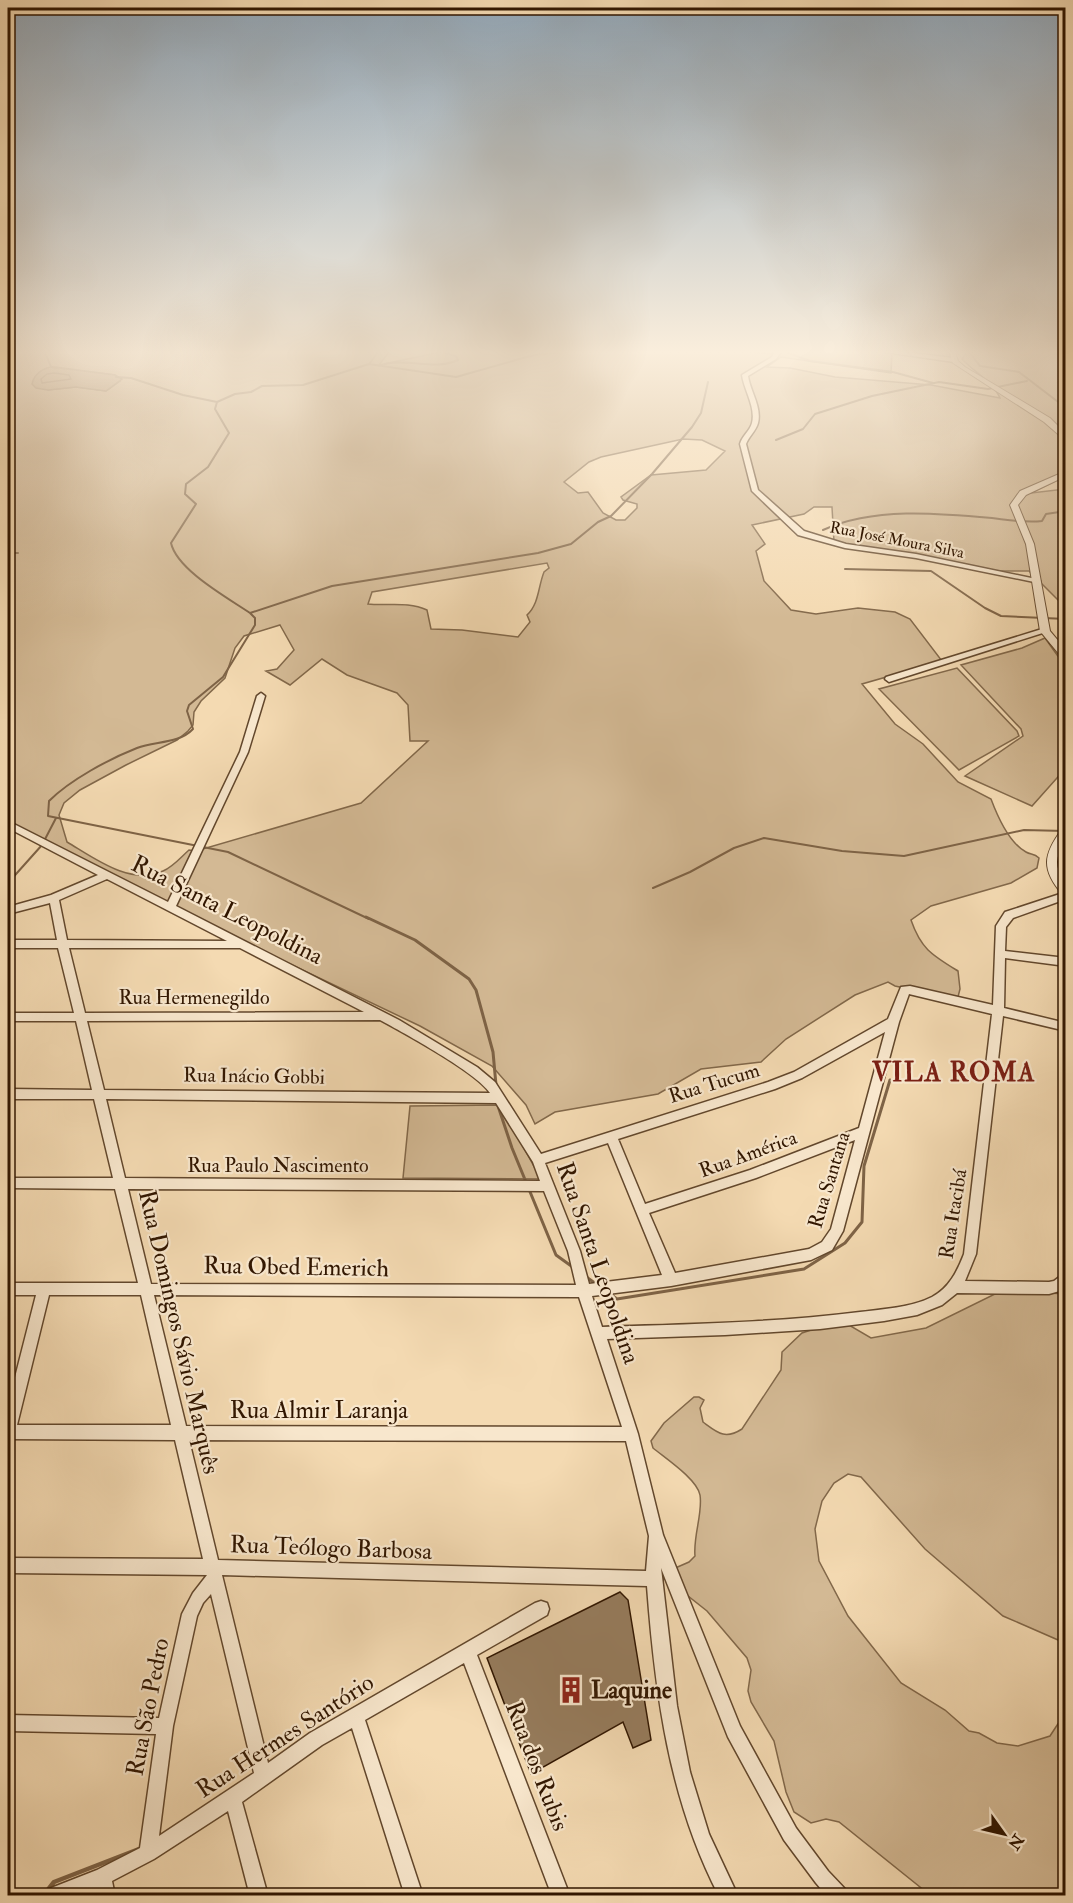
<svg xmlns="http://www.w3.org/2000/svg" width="1073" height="1903" font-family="'IM FELL Double Pica',serif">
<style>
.green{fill:#d3b994;stroke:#82684a;stroke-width:1.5;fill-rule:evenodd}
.water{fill:#b29775;stroke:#7e6346;stroke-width:1.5}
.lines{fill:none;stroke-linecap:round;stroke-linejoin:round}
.shore{stroke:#72563a;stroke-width:1.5}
.stream-far2{stroke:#7e6346;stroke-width:2}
.stream-far1{stroke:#7e6346;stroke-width:3}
.stream{stroke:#7e6346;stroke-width:4.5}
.building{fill:#967c5d;stroke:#311600;stroke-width:1.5}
.minor-casing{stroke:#62472c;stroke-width:3}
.tertiary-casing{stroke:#62472c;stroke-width:2}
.minor{fill:#f8e7cd;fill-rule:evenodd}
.tertiary{fill:#f8e7cd;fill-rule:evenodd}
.labels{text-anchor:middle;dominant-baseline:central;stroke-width:4.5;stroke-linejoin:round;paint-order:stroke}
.far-street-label{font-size:16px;fill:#311600;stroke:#f8e7cd}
.street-label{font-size:20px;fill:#311600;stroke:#f8e7cd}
.near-street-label{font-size:24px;fill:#311600;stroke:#f8e7cd}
.near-poi-label{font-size:24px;font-weight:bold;fill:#311600;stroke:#f8e7cd;text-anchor:start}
.district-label{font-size:26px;font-weight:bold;letter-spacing:1.5px;fill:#7a1f14;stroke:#f8e7cd}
</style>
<rect width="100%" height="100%" fill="#f4dab2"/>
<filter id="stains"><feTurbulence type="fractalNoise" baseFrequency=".00333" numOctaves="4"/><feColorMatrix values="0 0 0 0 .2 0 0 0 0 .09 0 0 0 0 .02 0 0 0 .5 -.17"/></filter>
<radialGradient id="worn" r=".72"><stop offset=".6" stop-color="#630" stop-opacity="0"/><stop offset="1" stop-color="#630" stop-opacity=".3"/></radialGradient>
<path class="green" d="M 8,352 L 389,352 L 379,365 L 440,352 L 892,352 L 891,373 L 781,357 L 767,367 L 790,368 L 835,377 L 931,385 L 1000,398 C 993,382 974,372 962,359 L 967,352 L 1065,352 L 1065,476 L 1031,493 L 1065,489 L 1065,607 L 1029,571 L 987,571 L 834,542 L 832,507 L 814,507 L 804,514 L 752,525 L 765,544 L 756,551 L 764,581 L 791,610 L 816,614 L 858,608 L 895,612 L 910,619 L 942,661 L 862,684 L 895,724 L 923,744 L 958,782 L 991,799 C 997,815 1009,843 1026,852 C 1031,855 1034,853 1039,858 L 1037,868 L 1011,883 L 931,906 L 911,920 C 921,949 932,955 958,971 L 960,989 L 958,997 L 954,999 L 895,986 L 888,982 L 855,995 L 786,1039 L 761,1062 L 701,1069 L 658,1094 L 555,1112 L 535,1124 L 526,1105 L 492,1066 L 420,1026 L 229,935 L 8,822 ZM 55,367 L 115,375 L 120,381 L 106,391 L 76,387 L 48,390 L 47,368 ZM 683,439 L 702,440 L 725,451 L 706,470 L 651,475 L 621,497 L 623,500 L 637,504 L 637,508 L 625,520 L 616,520 L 603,513 L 588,492 L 578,493 L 564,482 L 589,462 L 601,457 ZM 547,563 L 549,568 L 544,572 C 538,587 539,604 527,615 L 530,622 L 518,637 L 462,630 L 431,629 L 427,610 C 408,601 388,606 368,604 L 372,592 ZM 280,625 L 294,650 L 277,669 L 266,671 L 290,685 L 322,659 L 347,675 L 397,693 L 408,705 L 410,741 L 428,741 L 361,803 L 196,851 L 189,850 C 181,857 173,867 163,871 C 130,886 94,858 67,842 L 59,815 L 64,803 L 80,790 L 126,765 L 177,740 L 188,731 L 193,725 L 194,712 L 201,701 L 225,678 L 235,648 L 244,636 Z
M 1045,638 L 1065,666 L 1065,769 L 1032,806 L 965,776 L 1023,736 L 1021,729 L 961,665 L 1022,648 Z
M 957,668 L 1017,731 L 1019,736 L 959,770 L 879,689 Z
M 500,1105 L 541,1179 L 403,1178 L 410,1106 Z
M 1003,1290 L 1065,1294 L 1065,1643 L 1003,1616 L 925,1549 L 861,1477 L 848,1474 L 834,1483 L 822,1501 L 815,1529 L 819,1561 L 848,1616 L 901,1683 L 945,1710 L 969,1731 L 979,1733 L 997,1743 L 1018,1746 L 1050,1736 L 1065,1713 L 1065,1895 L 930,1895 L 839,1822 L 826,1819 L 811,1823 L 794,1812 L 786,1792 L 774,1741 L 751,1702 L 748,1691 L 751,1670 L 747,1658 L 707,1611 L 678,1588 L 673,1569 L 689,1562 L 695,1556 C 693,1536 703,1513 700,1495 C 697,1479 665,1458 653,1448 L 651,1441 L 664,1423 L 694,1397 L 699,1397 L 704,1400 L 700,1408 L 703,1422 C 718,1433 725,1440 742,1429 L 781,1370 L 782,1352 L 802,1333 L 814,1329 L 849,1325 L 871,1338 L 926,1328 Z"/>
<path class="water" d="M 52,367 L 115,375 L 122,379 L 106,391 L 76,387 L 48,390 L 36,388 L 32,384 C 34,374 43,368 52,367 Z"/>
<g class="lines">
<path class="shore" d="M 54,373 L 69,375 L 71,379 L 42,383 L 41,379 L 47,374 Z"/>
<path class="stream-far2" d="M 45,352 L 51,367 L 57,368
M 696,352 L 704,352
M 752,352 L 773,354
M 786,352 L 810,361 L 893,372 L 933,383
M 969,352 L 980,366 L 1019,372 L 1066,408
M 1058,352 L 1066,356
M 370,363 L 378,352
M 385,364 C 410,358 434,371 458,360 L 456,356 L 442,352
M 116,377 L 131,378 L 183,395 L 217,402 L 235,394 L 251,392 L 262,386 L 303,385 L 369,364 L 456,377 L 534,355 L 565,352
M 217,402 L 215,409 L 229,433 L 208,467 L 186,484 L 185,494 L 196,504 L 171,543 C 177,570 228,598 250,613 L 255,618 L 255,625 L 223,677 L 189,705 L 187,711 L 193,729 C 179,744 155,741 137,748 C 109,759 70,780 49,801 L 48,816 L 228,852 L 369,919
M 776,440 L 803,429 L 815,414 L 872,396 L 939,382 L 988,389 L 1027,381
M 823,530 C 873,507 938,513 992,518 C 1009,520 1025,523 1042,521 L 1046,514 L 1066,511
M 8,553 L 18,553
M 845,569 L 931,571 L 985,608 L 1001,616 L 1066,619
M 250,613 L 332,586 L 538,553 L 571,544 L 598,522 L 611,516 L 652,474 L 692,427 L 701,413 L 708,382
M 8,883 L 42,845 L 56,818
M 653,888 L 690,872 L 734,848 L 764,838 L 842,851 L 904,856 L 1024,830 L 1065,831"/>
<path class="stream-far1" d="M 366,917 L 415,940 L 469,979 L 476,990 L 493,1052 L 496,1085
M 497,1103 L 512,1148 L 556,1255 L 574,1268
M 585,1276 L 596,1284
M 606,1291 L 617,1299 L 804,1269 L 845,1243 L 862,1222 L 864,1166 L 890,1080"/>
<path class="stream" d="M 43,1896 L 54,1882 L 139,1849"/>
</g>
<path class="building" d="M 620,1592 L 628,1600 L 651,1740 L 633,1748 L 623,1722 L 531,1774 L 487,1658 Z"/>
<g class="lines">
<defs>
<path id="minor" d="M 775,352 L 781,352 L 776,359 L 748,376 C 750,391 762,407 758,423 C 756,431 749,436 746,444 L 758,490 L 804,531 L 846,544 L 916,554 L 1036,579 L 1040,581 L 1039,583 L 916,558 L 845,548 L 798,535 L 752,491 L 740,444 C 742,436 750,431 752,423 C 756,407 744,390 742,375 L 772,357 Z
M 885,352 L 903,352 L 954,358 L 957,360 L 954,362 Z
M 1042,629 L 1045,629 L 1049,631 L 892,681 L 889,682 L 885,679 L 886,677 Z
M 1050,639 L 1053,639 L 1066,643 L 1066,648 L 1050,643 Z
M 261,693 L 265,696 L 248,752 L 176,906 L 399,1020 L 477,1067 L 495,1082 L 541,1154 L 768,1082 L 794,1072 L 888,1019 L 901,987 L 910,986 L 993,1005 L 996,926 L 1005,912 L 1066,892 L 1066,899 L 1013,918 L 1006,927 L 1005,951 L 1066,958 L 1066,966 L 1005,958 L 1004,1008 L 1066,1023 L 1066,1031 L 1003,1016 L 976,1254 L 965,1281 L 1049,1282 L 1054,1281 L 1066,1272 L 1066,1287 L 1063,1290 L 1049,1294 L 957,1293 L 942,1305 L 917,1315 L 884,1321 L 820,1329 L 725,1335 L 607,1339 L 638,1434 L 663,1535 L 740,1726 L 796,1828 L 828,1871 L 846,1890 L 849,1896 L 827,1896 L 816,1883 L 784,1840 L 728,1737 L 661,1568 L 677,1706 L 690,1772 L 709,1834 L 738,1896 L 719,1896 C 669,1800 655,1693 647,1586 L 222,1575 L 268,1763 L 310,1733 L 535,1603 L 541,1601 L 547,1603 L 549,1609 L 547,1615 L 477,1655 L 570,1896 L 552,1896 L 464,1663 L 365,1720 L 423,1896 L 405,1896 L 352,1728 L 322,1745 L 242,1802 L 268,1896 L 250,1896 L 228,1811 L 154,1859 L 112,1881 L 115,1896 L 97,1896 L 96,1888 L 77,1896 L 43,1896 L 46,1890 L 97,1870 L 140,1848 L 156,1734 L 8,1731 L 8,1715 L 159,1718 L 182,1614 L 193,1593 L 207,1575 L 8,1573 L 8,1558 L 203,1559 L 175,1440 L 8,1439 L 8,1405 L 36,1295 L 8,1295 L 8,1283 L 138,1283 L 115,1189 L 8,1188 L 8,1178 L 113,1178 L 94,1099 L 8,1099 L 8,1089 L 92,1090 L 76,1021 L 8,1021 L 8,1013 L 74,1013 L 58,948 L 8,948 L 8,940 L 57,940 L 50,903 L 8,914 L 8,907 L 51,895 L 98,875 L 8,828 L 8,821 L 168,902 L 240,752 L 257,696 ZM 107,879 L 227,941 L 67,940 L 59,900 ZM 69,948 L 240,948 L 364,1012 L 85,1013 ZM 909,994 L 992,1014 L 964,1254 C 957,1272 949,1288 932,1297 C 910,1308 883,1309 860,1312 C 774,1323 688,1324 602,1327 L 592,1296 L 671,1286 L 811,1260 L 832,1250 L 843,1231 L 899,1022 ZM 380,1020 C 404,1033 477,1073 490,1093 L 104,1090 L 87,1021 ZM 885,1032 L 859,1128 L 750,1170 L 645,1204 L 618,1139 L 775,1089 L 802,1078 ZM 106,1099 L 496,1103 L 533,1162 L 540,1181 L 125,1178 ZM 855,1140 L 831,1229 L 822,1242 L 809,1249 L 675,1273 L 649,1213 L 756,1178 ZM 608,1143 L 662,1275 L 589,1284 L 580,1251 L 545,1163 ZM 128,1189 L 544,1191 L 568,1251 L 576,1285 L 151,1284 ZM 49,1295 L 141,1295 L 171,1425 L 17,1425 ZM 154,1295 L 579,1297 L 622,1427 L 186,1426 ZM 189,1440 L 626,1441 L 649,1536 L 646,1571 L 218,1560 ZM 211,1594 L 254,1773 L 159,1836 L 173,1726 L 197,1616 L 203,1603 Z"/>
<path id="tertiary" d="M 949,352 L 955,352 L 958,361 L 965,367 L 1050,418 L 1066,434 L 1066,441 L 1044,422 L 953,363 Z
M 1066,471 L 1066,476 L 1026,495 L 1018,505 L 1034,544 L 1050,631 L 1066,650 L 1066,660 L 1063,659 L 1040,631 L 1026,544 L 1010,505 L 1020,491 Z
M 1066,828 C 1066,842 1058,849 1057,862 C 1057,874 1066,881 1066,895 L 1062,894 C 1041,869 1043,855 1062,829 Z"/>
</defs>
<use href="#minor" class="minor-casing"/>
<use href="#tertiary" class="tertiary-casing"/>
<use href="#minor" class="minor"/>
<use href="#tertiary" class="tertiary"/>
</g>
<linearGradient id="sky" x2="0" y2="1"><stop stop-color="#92a8ba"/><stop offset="0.57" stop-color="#faeedc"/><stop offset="1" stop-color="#faeedc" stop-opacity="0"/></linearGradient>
<rect width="1073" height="618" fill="url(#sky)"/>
<defs>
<symbol id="building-bare" viewBox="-9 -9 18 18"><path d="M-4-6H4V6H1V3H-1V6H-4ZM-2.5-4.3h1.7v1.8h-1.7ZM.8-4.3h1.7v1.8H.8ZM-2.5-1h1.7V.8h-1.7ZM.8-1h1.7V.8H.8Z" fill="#8f2418" stroke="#f8e7cd" stroke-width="2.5" paint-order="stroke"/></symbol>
</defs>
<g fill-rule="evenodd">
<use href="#building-bare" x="552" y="1671" width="38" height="38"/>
</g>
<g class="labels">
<g class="far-street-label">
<text transform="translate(897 540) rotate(11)">Rua José Moura Silva</text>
</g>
<g class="street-label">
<text x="194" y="997">Rua Hermenegildo</text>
<text transform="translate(254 1076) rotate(1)">Rua Inácio Gobbi</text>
<text transform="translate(714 1083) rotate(-17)">Rua Tucum</text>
<text transform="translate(748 1154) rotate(-20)">Rua América</text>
<text x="278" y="1165">Rua Paulo Nascimento</text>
<text transform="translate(829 1180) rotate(-73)">Rua Santana</text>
<text transform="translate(953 1214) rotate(-81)">Rua Itacibá</text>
</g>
<g class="near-street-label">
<text transform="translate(227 910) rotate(27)">Rua Santa Leopoldina</text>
<text transform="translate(598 1263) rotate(71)">Rua Santa Leopoldina</text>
<text transform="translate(296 1267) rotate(1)">Rua Obed Emerich</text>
<text transform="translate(179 1332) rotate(77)">Rua Domingos Sávio Marquês</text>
<text x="319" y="1410">Rua Almir Laranja</text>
<text transform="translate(331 1548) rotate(2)">Rua Teólogo Barbosa</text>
<text transform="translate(148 1707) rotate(-79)">Rua São Pedro</text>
<text transform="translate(285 1736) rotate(-33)">Rua Hermes Santório</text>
<text transform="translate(537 1766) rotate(69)">Rua dos Rubis</text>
</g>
<g class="near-poi-label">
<text x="591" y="1690">Laquine</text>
</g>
<g class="district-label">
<text x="954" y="1073">VILA ROMA</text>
</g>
</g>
<rect width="1073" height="1903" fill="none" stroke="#f4dab2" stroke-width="30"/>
<rect x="9" y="9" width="1055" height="1885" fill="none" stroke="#311600" stroke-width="3"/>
<rect x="15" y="15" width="1043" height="1873" fill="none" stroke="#311600" stroke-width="1.5"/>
<g transform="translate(1004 1834) rotate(124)" stroke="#f8e7cd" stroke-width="4.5" paint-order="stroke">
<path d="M0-4.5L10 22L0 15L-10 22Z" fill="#311600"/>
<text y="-9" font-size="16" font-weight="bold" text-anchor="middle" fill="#311600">N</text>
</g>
<rect width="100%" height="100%" filter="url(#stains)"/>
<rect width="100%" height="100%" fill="url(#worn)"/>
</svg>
